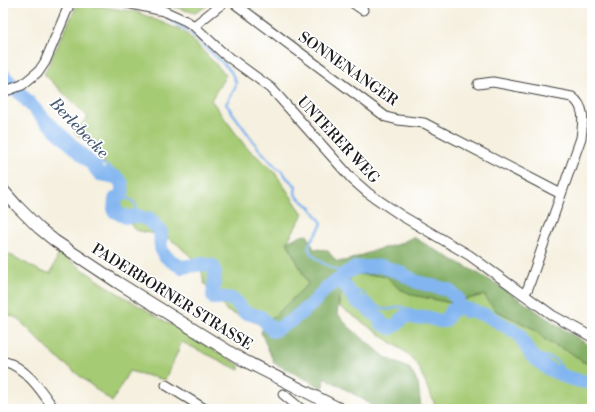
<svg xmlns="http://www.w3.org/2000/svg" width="595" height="412" font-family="'Libre Bodoni',serif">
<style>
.green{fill:#a6cb74;stroke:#617448}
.forest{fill:#84af66;stroke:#506641}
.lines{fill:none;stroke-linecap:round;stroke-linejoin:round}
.stream{stroke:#83b6f0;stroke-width:2.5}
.river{stroke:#83b6f0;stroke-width:14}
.minor-casing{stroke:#3d3c39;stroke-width:11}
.major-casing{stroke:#3d3c39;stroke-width:13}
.minor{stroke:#fff;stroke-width:9}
.major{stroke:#fff;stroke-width:11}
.labels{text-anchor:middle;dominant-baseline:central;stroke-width:3.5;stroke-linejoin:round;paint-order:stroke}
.street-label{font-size:15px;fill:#1c1c1c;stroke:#fff}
.water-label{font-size:16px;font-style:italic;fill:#455a71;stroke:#fff}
</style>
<rect width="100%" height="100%" fill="#fff"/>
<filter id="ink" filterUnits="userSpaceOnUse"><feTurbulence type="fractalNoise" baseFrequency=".025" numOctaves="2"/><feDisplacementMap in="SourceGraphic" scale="8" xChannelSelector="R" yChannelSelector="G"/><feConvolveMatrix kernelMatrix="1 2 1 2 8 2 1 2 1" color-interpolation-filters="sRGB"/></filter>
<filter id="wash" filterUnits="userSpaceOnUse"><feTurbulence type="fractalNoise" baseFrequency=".012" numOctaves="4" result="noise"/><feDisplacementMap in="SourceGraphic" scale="16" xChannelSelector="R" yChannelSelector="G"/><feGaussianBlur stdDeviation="0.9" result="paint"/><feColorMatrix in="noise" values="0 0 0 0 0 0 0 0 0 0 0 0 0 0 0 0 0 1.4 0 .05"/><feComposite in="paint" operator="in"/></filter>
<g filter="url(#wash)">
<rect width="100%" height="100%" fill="#f5f0df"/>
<path class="green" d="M 78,3 L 137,12 L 185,32 L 226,75 L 211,100 L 246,147 L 273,170 L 303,214 L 287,242 L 308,284 L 264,326 L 227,311 L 204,283 L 201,266 L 177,244 L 165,236 L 135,230 L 118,209 L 118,187 L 96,149 L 74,132 L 88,117 L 44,74 Z
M 161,3 L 212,3 L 195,13 Z
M 3,251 L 42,272 L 51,273 L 59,253 L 114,291 L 239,365 L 239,370 L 182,342 L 165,380 L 129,371 L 112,402 L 55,356 L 17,318 L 3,313 Z
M 352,274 L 386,276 L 398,288 L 413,295 L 451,303 L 484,295 L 495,310 L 532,328 L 548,342 L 570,352 L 583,362 L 592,364 L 592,409 L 437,409 L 417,364 L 408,354 L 339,306 C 339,293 348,286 352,274 Z"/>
<path class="forest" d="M 307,235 L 314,249 L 327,250 L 337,262 L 349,260 L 376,250 L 399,244 L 413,237 C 441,254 470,268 498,285 C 530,306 559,328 592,347 L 592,364 L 583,362 L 570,352 L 548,342 L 532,328 L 495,310 L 484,295 L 451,303 L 413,295 L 398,288 L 386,276 L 352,274 C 349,282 342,289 339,297 C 338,301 339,307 337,313 L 349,327 L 385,357 L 410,369 L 418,383 L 421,409 L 375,409 L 366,401 L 324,377 L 323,388 L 274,363 L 261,332 L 264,326 L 308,284 L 287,242 L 299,236 Z"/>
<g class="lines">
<path class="stream" d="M 167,18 L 191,33 L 230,70 L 236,82 L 235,88 L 226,104 L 259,149 L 275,166 L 283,172 L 287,178 L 296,186 L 295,192 L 296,196 L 310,207 L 322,223 C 319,231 313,237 309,245 C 305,257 335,269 344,274
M 92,165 L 100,162 L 115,171 L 116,176
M 122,194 L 135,203 L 138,216
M 145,219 L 150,212 C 158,217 161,221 161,231
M 350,293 L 356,291 L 362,292 C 367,299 381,312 391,309 C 396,307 398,306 403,307 L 406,315
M 363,305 L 369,299
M 461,308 L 463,316 L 466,317 L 477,313
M 375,315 L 377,308 L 376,305
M 531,355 C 551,356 559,357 566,377"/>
<path class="river" d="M 3,75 L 44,119 L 91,163 L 100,174 C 113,176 125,176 122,194 L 115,199 L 114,211 L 126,217 L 138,216 L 148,220 L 161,231 C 159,255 162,255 181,267 L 203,264 L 213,266 L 215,273 L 213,296 L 214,298 C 231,297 234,297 244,312 L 261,317 L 273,331 L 291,321 L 313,303 L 327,287 L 340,279 L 344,274 L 355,268 L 381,266 L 399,272 L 417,282 L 448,290 L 458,299
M 340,279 L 356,301 L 365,306 L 378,317 L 381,323 L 390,328 C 396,327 401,319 406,315 L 416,318 L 426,317 L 440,321 L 444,321 L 447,318 L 451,311 L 456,308 L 463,308 L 488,316 L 519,334 L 531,355 L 547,368 L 566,377 L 584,382 L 592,380"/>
</g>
</g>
<g filter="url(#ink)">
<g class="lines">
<defs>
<path id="minor" d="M 127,3 L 164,11 L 186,21 L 194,26 L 223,53 L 271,88 L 352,179 L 368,193 L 402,216 L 469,255 L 552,315 L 592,337
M 234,3 L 386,117 L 398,120 L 424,123 L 561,194
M 353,3 L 363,10
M 194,26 L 223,3
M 478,84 L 493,82 L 572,97 C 586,107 583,122 581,138 L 528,288 L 524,295
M 3,92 L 22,85 L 39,71 L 45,62 L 70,3
M 3,361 C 26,367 41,390 54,409
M 166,385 L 205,409
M 283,394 L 301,409"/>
<path id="major" d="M 3,190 L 17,206 L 39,228 L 55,241 L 117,282 L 241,359 L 340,409"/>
</defs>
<use href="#minor" class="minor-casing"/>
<use href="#major" class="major-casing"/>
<use href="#minor" class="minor"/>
<use href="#major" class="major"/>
</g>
</g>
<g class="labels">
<g class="street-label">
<text transform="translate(348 69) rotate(35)">SONNENANGER</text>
<text transform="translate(338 140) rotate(47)">UNTERER WEG</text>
<text transform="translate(172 297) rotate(32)">PADERBORNER STRASSE</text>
</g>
<g class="water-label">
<text transform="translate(79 128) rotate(46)">Berlebecke</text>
</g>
</g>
<rect width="595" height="412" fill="none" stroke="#fff" stroke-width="16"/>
</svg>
